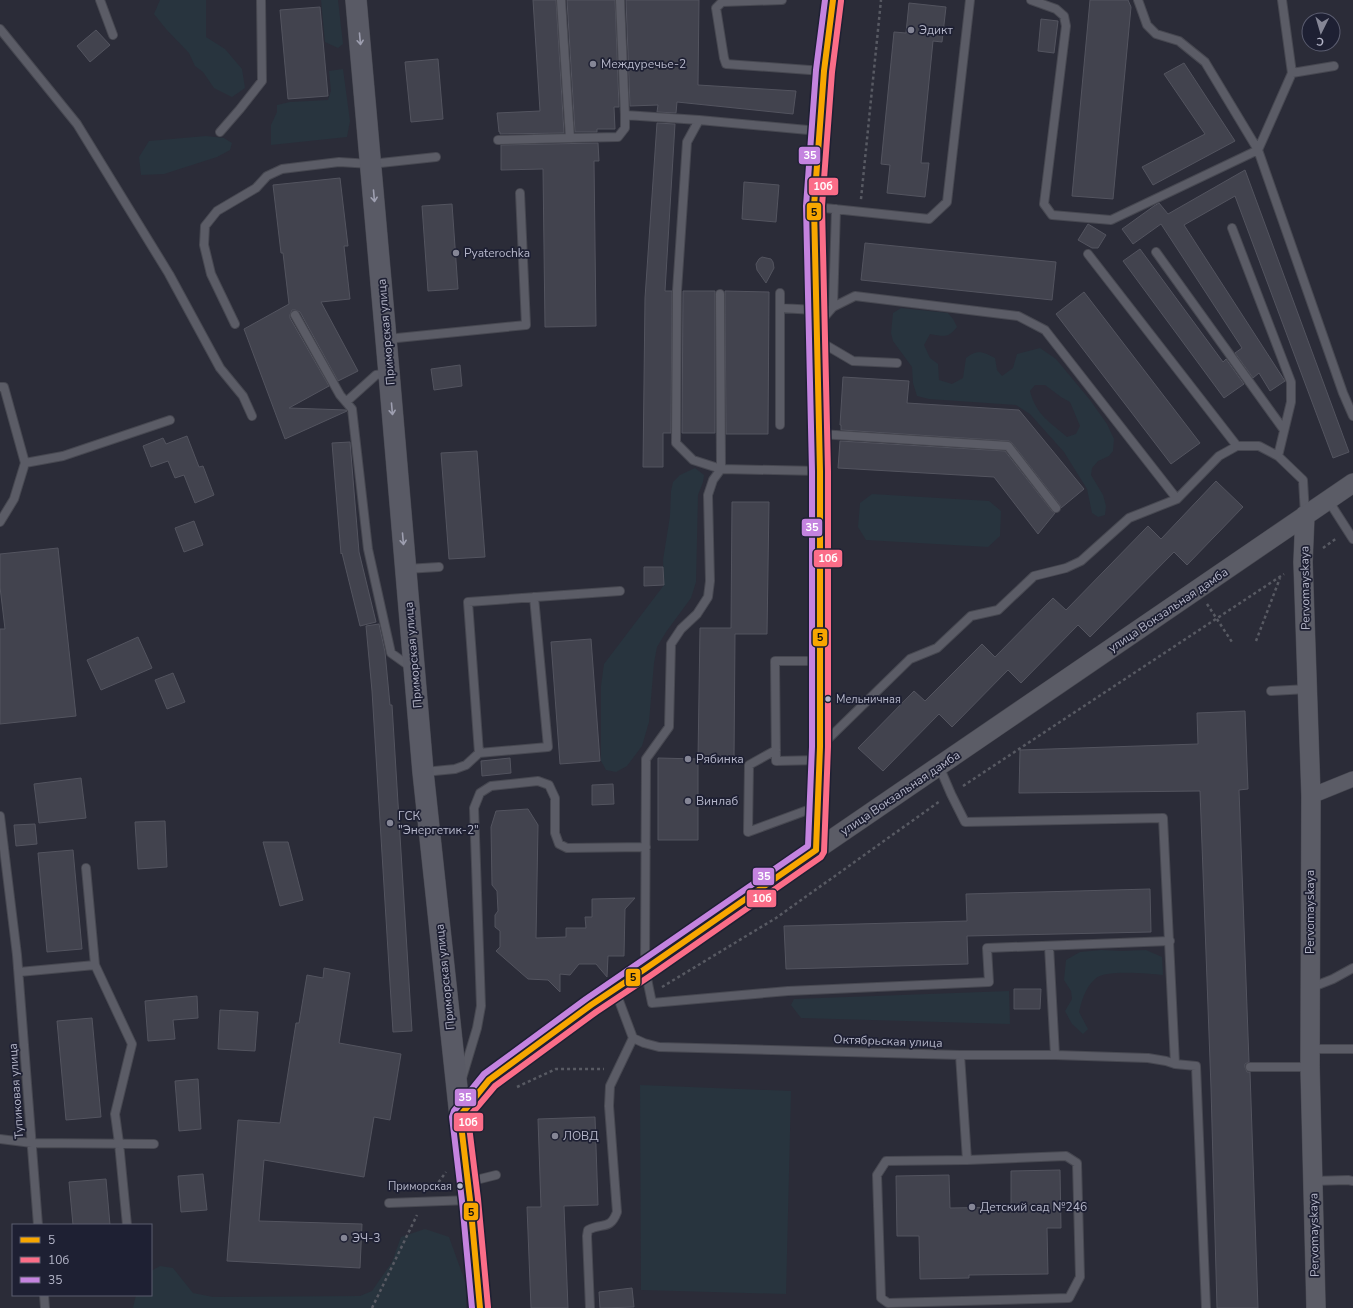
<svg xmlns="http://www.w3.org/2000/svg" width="1353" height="1308" font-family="'Nunito Sans',sans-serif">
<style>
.green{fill:#28343e;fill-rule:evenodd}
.building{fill:#42434e;stroke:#53545f}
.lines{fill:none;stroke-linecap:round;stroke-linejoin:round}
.service-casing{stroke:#474851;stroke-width:10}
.minor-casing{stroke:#474851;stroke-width:16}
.tertiary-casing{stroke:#474851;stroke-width:20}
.secondary-casing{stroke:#474851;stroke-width:22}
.path{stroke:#585a63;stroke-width:2.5;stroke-dasharray:3 3;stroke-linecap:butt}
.service{stroke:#5b5c66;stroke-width:8}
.minor{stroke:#5b5c66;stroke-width:15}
.tertiary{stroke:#5b5c66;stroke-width:19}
.secondary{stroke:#595a65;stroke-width:21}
.bus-1-casing{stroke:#1e2033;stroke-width:9}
.bus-2-casing{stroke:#1e2033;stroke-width:9}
.bus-3-casing{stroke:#1e2033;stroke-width:9}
.bus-1{stroke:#f7a600;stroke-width:6}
.bus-2{stroke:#fb6d88;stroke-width:6}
.bus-3{stroke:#c483df;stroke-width:6}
.oneway{stroke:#9e9fb0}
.poi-dot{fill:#858696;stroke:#1e2033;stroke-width:1.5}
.bus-dot{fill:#b5b6c9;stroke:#1e2033;stroke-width:1.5}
.labels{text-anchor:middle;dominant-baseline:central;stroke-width:3.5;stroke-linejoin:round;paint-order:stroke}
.bus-label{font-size:11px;fill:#b5b6c9;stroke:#1e2033;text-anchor:start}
.poi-label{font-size:12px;fill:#b5b6c9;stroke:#1e2033;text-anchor:start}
.street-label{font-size:12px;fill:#b5b6c9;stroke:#1e2033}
.line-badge{stroke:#1e2033;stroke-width:1.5}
.badge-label{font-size:11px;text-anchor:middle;font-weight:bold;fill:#fff}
.pale-badge-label{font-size:11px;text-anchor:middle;font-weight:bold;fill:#111}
</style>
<rect width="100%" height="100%" fill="#2b2c38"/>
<path class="green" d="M 160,0 L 206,0 L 206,37 L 225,49 L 242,69 L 245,88 L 232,97 L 214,88 L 203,72 L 195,66 L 189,53 L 166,29 L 154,14 Z
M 321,0 L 338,0 L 343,44 L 338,48 L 325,42 Z
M 343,69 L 350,121 L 347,137 L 271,145 L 271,125 L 277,112 L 277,105 L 290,102 L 328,100 L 331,91 L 329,71 Z
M 206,136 L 224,138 L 232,143 L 230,150 L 217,157 L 164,174 L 141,175 L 139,157 L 149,141 Z
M 901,308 L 948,313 L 953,319 L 957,327 C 948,339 943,336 930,334 L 924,345 L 930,358 L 938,364 L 939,380 L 952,384 L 963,378 L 966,358 C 978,349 983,352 995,358 L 997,370 L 1002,376 L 1013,368 L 1017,354 L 1040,348 L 1056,359 L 1090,400 L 1107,424 L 1114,439 L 1113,451 L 1109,456 L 1098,461 L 1092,468 L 1091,475 L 1103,495 L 1106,506 L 1105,515 L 1098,517 L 1092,513 L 1087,489 L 1064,452 L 1030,414 L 1016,405 L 929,399 L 917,396 L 913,383 L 912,367 L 893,341 L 891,333 L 893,313 ZM 1035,385 L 1045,385 L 1061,397 L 1070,402 L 1080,426 L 1076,434 L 1067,437 C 1050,422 1036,415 1030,391 Z
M 695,468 L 704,475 L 703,482 L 698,495 L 696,582 L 691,598 L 666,632 L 657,647 L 654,663 L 649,722 L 642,746 L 627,766 L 616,772 L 606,770 L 601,761 L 601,686 L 604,664 L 664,585 L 663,560 L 670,516 L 671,491 L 673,482 L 680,475 Z
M 872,494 L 989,501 L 1001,511 L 1000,536 L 988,547 L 866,540 L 858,527 L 860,503 Z
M 1101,950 L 1121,951 L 1146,950 L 1162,957 L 1163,975 C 1149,974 1105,969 1095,979 C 1085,988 1082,1000 1079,1012 L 1088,1029 L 1083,1034 L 1072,1024 L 1065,1011 L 1072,999 L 1071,991 L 1064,980 L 1066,960 L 1080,952 Z
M 1009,991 L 1010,1024 L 801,1018 L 791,1005 L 794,999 Z
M 640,1085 L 791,1091 L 786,1294 L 641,1290 Z
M 425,1229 L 449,1237 L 467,1287 L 466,1308 L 133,1308 L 136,1295 L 151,1295 L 151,1271 L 160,1266 L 173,1268 L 193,1293 L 213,1297 L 360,1296 L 372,1291 L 392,1262 L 401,1237 Z"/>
<path class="building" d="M 533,0 L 556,0 L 564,133 L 500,134 L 500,132 L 499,132 L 497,113 L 540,111 Z
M 567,0 L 615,0 L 619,107 L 614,107 L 615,129 L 597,129 L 597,132 L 575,132 Z
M 626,0 L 699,0 L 698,85 L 796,91 L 793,114 L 677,102 L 676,113 L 657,112 L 658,105 L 630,106 Z
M 1090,0 L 1128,0 L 1131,7 L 1113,199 L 1072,196 Z
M 909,3 L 946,7 L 942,42 L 933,41 L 921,163 L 929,163 L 925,197 L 887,193 L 890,165 L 881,164 L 894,32 L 906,33 Z
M 320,7 L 328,96 L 288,99 L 280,10 Z
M 1041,19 L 1058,21 L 1054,53 L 1038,51 Z
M 96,30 L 110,45 L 90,62 L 77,46 Z
M 438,59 L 443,119 L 411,122 L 405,62 Z
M 1184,63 L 1235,141 L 1153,185 L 1142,167 L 1205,134 L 1164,74 Z
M 657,123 L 675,124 L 665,291 L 672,291 L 671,433 L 663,433 L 663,467 L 643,467 L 645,298 Z
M 598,143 L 599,161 L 594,161 L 596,326 L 545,327 L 543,169 L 501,170 L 501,145 Z
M 1245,170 L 1349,452 L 1333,458 L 1235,196 L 1184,225 L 1285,381 L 1270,391 L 1259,373 L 1253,378 L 1235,353 L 1242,348 L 1161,224 L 1133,244 L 1122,229 L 1154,206 L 1159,203 L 1168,214 Z
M 340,178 L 348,246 L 344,246 L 350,299 L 321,302 L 358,371 L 338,381 L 300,312 L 295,310 L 292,310 L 290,315 L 290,318 L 329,386 L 289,408 L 346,410 L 347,411 L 285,439 L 244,329 L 289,304 L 283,253 L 281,253 L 273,185 Z
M 744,182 L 779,185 L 776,222 L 742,219 Z
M 452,204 L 458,289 L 428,291 L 422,206 Z
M 1088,224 L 1106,235 L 1098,248 L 1092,248 L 1078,240 Z
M 865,243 L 1056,262 L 1052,300 L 861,280 Z
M 1140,249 L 1223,362 L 1226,359 L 1244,384 L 1224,398 L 1123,261 Z
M 762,257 L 771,259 L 773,262 L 774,268 L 766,283 L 757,270 L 756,264 L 759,259 Z
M 683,291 L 715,291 L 715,433 L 682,433 Z
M 725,291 L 769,292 L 768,434 L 726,434 Z
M 1084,292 L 1200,443 L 1171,464 L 1056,314 Z
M 460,365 L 462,386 L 434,390 L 431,369 Z
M 843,377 L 909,381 L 907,403 L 1019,410 L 1084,489 L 1061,508 L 1060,505 L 1012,443 L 1009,441 L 841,430 L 841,425 L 840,425 Z
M 187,436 L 199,467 L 203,466 L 214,495 L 195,503 L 184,475 L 175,478 L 168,461 L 151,467 L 143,446 L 163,438 L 166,444 Z
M 840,441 L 1005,451 L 1052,511 L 1055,513 L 1038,534 L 994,477 L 838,468 Z
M 350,442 L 359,552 L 376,622 L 360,626 L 342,553 L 341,554 L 332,443 Z
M 477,451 L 485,557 L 449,559 L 441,453 Z
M 1216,481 L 1243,507 L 1187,565 L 1174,552 L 1090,637 L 1078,625 L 1021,683 L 1008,670 L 952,727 L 939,714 L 883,771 L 858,748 L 914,691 L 925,701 L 982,644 L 995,657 L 1053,598 L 1066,610 L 1148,526 L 1161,539 Z
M 732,502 L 769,502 L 767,634 L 735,634 L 734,759 L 698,759 L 700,628 L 731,628 Z
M 194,521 L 203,545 L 184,552 L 175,528 Z
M 58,548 L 76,716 L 0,724 L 0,629 L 5,629 L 0,587 L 0,554 Z
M 644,567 L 663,567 L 664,585 L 644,586 Z
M 379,624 L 385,652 L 390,705 L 392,705 L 412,1031 L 393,1032 L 372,691 L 366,626 Z
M 138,637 L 152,668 L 101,690 L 87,660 Z
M 591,639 L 600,761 L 560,764 L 551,642 Z
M 173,673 L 185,702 L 167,709 L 155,680 Z
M 1245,711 L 1248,789 L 1239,790 L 1249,1062 L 1245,1064 L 1245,1067 L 1247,1072 L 1250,1072 L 1258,1308 L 1217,1308 L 1211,1088 L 1200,791 L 1019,793 L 1020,750 L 1198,744 L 1197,713 Z
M 510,758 L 511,773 L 482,776 L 481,761 Z
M 658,758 L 698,759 L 698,840 L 658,840 Z
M 81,778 L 86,818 L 39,823 L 34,784 Z
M 613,784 L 614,804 L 592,805 L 592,785 Z
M 528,809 L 538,825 L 536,938 L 566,937 L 566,928 L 586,928 L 585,917 L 592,917 L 592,899 L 635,898 L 625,909 L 624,956 L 608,956 L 607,977 L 596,964 L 579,964 L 570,975 L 560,974 L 560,992 L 548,980 L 528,979 L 496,951 L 500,947 L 500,931 L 495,927 L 495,915 L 498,911 L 497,891 L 492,885 L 491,827 L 496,811 Z
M 165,821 L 167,867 L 138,869 L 135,822 Z
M 35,824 L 37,844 L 16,846 L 14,825 Z
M 263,842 L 288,842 L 303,900 L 280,906 Z
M 73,850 L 82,949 L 47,952 L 38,853 Z
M 1150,889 L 1151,932 L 967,936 L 968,964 L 786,969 L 784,926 L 967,921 L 966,894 Z
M 324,968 L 350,973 L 339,1043 L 401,1054 L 390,1120 L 374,1117 L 364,1177 L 264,1160 L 259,1221 L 362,1224 L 360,1268 L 227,1261 L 238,1120 L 280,1123 L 296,1023 L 299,1023 L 307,975 L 323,978 Z
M 1014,989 L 1041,989 L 1040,1009 L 1014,1009 Z
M 197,996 L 198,1018 L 173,1020 L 175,1039 L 148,1041 L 145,1001 Z
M 220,1010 L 258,1012 L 255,1051 L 218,1049 Z
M 92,1018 L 101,1117 L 66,1120 L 57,1021 Z
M 198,1079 L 201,1129 L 179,1131 L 175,1081 Z
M 595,1117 L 598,1205 L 564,1206 L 568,1308 L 531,1308 L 527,1207 L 541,1207 L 538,1119 Z
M 1060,1170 L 1061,1228 L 1047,1228 L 1048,1274 L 969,1275 L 969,1278 L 920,1279 L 919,1236 L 897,1236 L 896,1176 L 949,1175 L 950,1208 L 1011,1207 L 1011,1171 Z
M 203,1174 L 207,1210 L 181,1212 L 178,1176 Z
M 106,1179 L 110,1225 L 73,1225 L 69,1182 Z
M 632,1288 L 634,1307 L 600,1308 L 599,1292 Z"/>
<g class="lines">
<defs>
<path id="service" d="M 100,0 L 113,35
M 561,0 L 570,138 L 618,137 L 625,128 L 625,115
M 620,0 L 625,115 L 699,120
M 782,0 L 722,2 L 716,8 L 724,58 L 726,64 L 823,71
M 1031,0 L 1056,9 L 1064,16 L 1066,26 L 1044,204 L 1052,215 L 1111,220 L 1258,150 L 1205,62 L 1179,41 L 1156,34 L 1147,25 L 1138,0
M 1282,0 L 1292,73 L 1258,150 L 1343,393 L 1353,416
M 0,29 L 77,124 L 169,274 L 220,368 L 243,396 L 252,416
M 1292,73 L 1334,66
M 220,132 L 240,109 L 262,81 L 261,0
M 498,140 L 570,138
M 815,207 L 929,219 L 947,202 L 970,0
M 1232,228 L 1291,382 L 1291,402 L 1278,456
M 1156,252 L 1284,430
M 1088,254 L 1237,446
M 720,294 L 721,469 L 693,460 L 676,443 L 677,291 L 687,142 L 699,120 L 819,131
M 833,307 L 836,209
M 780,308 L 815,310
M 295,315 L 340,395 L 352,409 L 368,549 L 391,653 L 412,668
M 820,322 L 833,307 L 855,296 L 1018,316 L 1045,330 L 1177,499 L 1129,518 L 1081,561 L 1066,568 L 1034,576 L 998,610 L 971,616 L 937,648 L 910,659 L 824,743
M 235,324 L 211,274 L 204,245 L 205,226 L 217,211 L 256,188 L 267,176 L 282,169 L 339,162 L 371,164 L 436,157
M 387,339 L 526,325 L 520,193
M 819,341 L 853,361 L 897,363
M 0,387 L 4,387 L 25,463 L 14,499 L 0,522
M 346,402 L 376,375 L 389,373
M 780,425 L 780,293
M 820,434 L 1008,446 L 1056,508
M 25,463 L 63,456 L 170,420
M 819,471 L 721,469 L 713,480 L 708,495 L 710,581 L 708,597 L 697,614 L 681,629 L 671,644 L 669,727 L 646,759 L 645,969 L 652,1003 L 788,991 L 989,982 L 987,948 L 1170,941
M 1177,499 L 1219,456 L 1237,446 L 1259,446 L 1278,456 L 1303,480 L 1305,514
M 1328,500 L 1353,539
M 406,569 L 439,567
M 1271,691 L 1308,689
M 776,750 L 749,765 L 748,832 L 816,807
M 479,753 L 468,602 L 620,591
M 819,760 L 776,761 L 775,661 L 820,661
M 939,766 L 951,794 L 965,822 L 1163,818 L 1175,1064
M 424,772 L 455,769 L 466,765 L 479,753 L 548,747 L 534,597
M 0,816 L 17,955 L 38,1225
M 86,868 L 95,965 L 132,1044 L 115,1114 L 119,1143 L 127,1225
M 1049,946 L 1055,1055
M 19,972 L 95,965
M 1310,988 L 1333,979 L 1353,968
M 615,990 L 633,1038 L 644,1043 L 659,1047 L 960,1055 L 1055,1055 L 1148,1058 L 1166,1061 L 1175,1064 L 1196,1066 L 1206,1308
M 1310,1049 L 1353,1049
M 960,1055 L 967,1160 L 886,1161 L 877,1175 L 881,1298 L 888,1303 L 1069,1298 L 1080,1277 L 1077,1163 L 1066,1156 L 967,1160
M 1250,1067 L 1310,1067
M 462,1078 L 477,1028 L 481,1006 L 474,808 L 480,793 L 491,786 L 538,781 L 549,785 L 555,798 L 555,833 L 559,844 L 567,848 L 646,847
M 0,1139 L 32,1143 L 154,1144
M 1313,1181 L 1348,1180 L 1353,1181
M 468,1182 L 496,1175
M 389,1203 L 470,1200
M 44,1295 L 45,1308
M 590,1308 L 587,1236 L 588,1230 C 602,1222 610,1231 617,1212 L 609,1106 L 610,1086 L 633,1038"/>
<path id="minor" d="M 1311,796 L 1353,779"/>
<path id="tertiary" d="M 1305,515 L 1303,562 L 1311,796 L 1310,1067 L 1316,1308
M 816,850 L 1353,483"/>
<path id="secondary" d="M 356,0 L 389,373 L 423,772 L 460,1116 L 470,1200 L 480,1308
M 460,1116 L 489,1080 L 591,1005 L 645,969 L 816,850 L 820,747 L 820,471 L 814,206 L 824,71 L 833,0"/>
</defs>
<use href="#service" class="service-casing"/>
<use href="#minor" class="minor-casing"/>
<use href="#tertiary" class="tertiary-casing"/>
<use href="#secondary" class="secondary-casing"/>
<path class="path" d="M 861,199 L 881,0
M 1323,548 L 1337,538
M 1207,604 L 1232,642
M 1256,641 L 1280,578
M 963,786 L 1284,574
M 662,987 L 776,918 L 940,801
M 517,1087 L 556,1069 L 604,1069
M 435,1187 L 446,1172
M 372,1308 L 417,1215"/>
<use href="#service" class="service"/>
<use href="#minor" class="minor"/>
<use href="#tertiary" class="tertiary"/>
<use href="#secondary" class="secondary"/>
<defs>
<path id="bus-1" d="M 816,850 L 820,747 L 820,471 L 814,206 L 824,71 L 833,0
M 460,1116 L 489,1080 L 591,1005 L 645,969 L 816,850
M 460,1116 L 470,1200 L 480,1308"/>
<path id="bus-2" d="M 488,1307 L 478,1199 L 468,1118 L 495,1086 L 596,1012 L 650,976 L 821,857 L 824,852 L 828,747 L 828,471 L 822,206 L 832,72 L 841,1"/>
<path id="bus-3" d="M 472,1308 L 462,1201 L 452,1117 L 454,1111 L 484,1074 L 586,999 L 640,962 L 808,846 L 812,747 L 812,471 L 806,206 L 816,70 L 825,0"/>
</defs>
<use href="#bus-1" class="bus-1-casing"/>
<use href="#bus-2" class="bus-2-casing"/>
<use href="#bus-3" class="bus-3-casing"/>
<use href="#bus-1" class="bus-1"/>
<use href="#bus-2" class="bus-2"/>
<use href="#bus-3" class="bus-3"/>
</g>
<defs><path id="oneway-shaft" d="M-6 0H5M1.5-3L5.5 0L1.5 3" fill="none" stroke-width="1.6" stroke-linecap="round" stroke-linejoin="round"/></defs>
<g class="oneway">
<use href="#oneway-shaft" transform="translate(360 39) rotate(85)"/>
<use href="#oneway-shaft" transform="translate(374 196) rotate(85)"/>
<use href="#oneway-shaft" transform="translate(392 409) rotate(85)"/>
<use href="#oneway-shaft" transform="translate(403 539) rotate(85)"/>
</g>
<g class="poi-dot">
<circle cx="911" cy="30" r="4"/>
<circle cx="593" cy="64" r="4"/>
<circle cx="456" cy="253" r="4"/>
<circle cx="688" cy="759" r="4"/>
<circle cx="688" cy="801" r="4"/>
<circle cx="390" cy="823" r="4"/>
<circle cx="555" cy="1136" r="4"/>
<circle cx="972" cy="1207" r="4"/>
<circle cx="344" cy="1238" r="4"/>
</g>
<g class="bus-dot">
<circle cx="828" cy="699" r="3.5"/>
<circle cx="460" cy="1186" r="3.5"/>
</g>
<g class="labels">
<g class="bus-label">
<text x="836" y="699">Мельничная</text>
<text x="452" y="1186" text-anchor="end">Приморская</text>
</g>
<g class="poi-label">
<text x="919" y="30">Эдикт</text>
<text x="601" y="64">Междуречье-2</text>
<text x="464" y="253">Pyaterochka</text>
<text x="696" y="759">Рябинка</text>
<text x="696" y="801">Винлаб</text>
<text x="398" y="816">ГСК<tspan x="398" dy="14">"Энергетик-2"</tspan></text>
<text x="563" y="1136">ЛОВД</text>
<text x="980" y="1207">Детский сад №246</text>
<text x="352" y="1238">ЭЧ-3</text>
</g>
<g class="street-label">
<text transform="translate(386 332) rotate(-95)">Приморская улица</text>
<text transform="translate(1305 588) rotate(-91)">Pervomayskaya</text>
<text transform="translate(1168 610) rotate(-34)">улица Вокзальная дамба</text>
<text transform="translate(413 655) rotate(-95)">Приморская улица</text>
<text transform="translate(900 793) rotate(-34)">улица Вокзальная дамба</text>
<text transform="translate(1310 912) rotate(-90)">Pervomayskaya</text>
<text transform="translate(445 977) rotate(-96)">Приморская улица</text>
<text transform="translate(888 1041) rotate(2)">Октябрьская улица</text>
<text transform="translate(16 1091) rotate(-94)">Тупиковая улица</text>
<text transform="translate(1314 1235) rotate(-91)">Pervomayskaya</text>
</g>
</g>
<g class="line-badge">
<rect x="798" y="146" width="23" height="19" rx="4" fill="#c483df"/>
<rect x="808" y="177" width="31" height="19" rx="4" fill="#fb6d88"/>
<rect x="806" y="202" width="16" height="19" rx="4" fill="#f7a600"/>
<rect x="801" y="518" width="22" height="19" rx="4" fill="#c483df"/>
<rect x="813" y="549" width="30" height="19" rx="4" fill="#fb6d88"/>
<rect x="812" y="628" width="16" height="19" rx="4" fill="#f7a600"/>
<rect x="752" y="867" width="23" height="19" rx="4" fill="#c483df"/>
<rect x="746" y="889" width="31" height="19" rx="4" fill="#fb6d88"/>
<rect x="625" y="968" width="16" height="19" rx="4" fill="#f7a600"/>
<rect x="454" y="1088" width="23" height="19" rx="4" fill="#c483df"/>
<rect x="453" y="1112" width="31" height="20" rx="4" fill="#fb6d88"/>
<rect x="463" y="1202" width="16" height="19" rx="4" fill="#f7a600"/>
</g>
<g class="badge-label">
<text x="810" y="159">35</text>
<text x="823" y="190">10б</text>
<text x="812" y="531">35</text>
<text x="828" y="562">10б</text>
<text x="764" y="880">35</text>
<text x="762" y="902">10б</text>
<text x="465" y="1101">35</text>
<text x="468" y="1126">10б</text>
</g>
<g class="pale-badge-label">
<text x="814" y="216">5</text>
<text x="820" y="641">5</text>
<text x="633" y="981">5</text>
<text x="471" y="1216">5</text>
</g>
<rect x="12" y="1224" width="140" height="72" fill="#1e2033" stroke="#5a5c6f"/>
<rect x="20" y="1237" width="20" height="6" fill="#f7a600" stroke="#5a5c6f"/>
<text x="48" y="1244" font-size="12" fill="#b5b6c9">5</text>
<rect x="20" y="1257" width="20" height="6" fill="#fb6d88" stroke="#5a5c6f"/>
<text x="48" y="1264" font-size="12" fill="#b5b6c9">10б</text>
<rect x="20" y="1277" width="20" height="6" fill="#c483df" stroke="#5a5c6f"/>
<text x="48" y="1284" font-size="12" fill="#b5b6c9">35</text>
<g transform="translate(1321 32) rotate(185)"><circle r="19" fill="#1e2033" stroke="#5a5c6f"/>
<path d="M0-3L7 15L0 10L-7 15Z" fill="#858696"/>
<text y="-6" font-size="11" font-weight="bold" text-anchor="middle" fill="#b5b6c9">С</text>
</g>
</svg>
